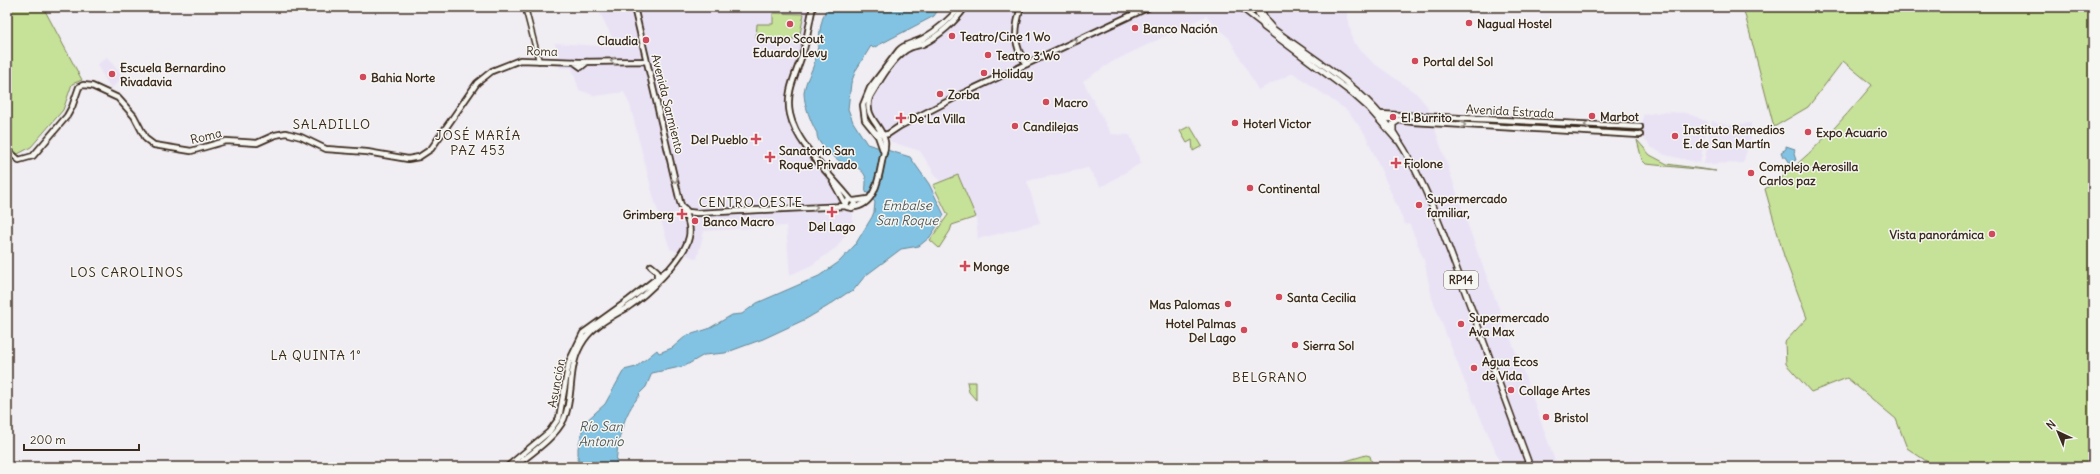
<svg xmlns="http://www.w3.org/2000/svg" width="2100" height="474" font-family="Delius,sans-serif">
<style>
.built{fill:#e9e2f5}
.green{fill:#c6e198;stroke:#80865b}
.water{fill:#82c3e3;stroke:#668694}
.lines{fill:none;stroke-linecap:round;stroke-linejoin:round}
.tertiary-casing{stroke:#3b2a1e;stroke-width:7}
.secondary-casing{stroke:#3b2a1e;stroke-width:8}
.primary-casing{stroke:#3b2a1e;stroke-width:8}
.tertiary{stroke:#f6f6f2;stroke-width:4}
.secondary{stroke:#f6f6f2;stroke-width:4.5}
.primary{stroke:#f6f6f2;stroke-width:5}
.oneway{stroke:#989088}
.poi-dot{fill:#d1495b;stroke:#f6f6f2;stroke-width:1.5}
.labels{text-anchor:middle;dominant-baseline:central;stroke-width:3;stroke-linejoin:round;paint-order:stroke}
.shield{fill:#f6f6f2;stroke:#73675e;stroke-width:1}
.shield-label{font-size:11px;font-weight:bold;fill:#3b2a1e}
.poi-label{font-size:12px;font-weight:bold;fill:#3b2a1e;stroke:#f6f6f2;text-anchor:start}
.street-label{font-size:12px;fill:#3b2a1e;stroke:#f6f6f2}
.neighbourhood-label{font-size:13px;letter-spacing:1px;fill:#3b2a1e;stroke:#f6f6f2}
.water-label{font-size:13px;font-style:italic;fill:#505859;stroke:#f6f6f2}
</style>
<rect width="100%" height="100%" fill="#f0edf3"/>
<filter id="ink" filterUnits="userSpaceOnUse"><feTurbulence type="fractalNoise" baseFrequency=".025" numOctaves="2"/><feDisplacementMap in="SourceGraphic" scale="8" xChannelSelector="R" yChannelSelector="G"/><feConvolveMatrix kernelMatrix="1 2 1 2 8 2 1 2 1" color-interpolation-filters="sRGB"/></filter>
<g filter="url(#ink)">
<path class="built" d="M 597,7 L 810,7 L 803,43 L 789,80 L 786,116 L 797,137 L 824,173 L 841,202 L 853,213 L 852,225 L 837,247 L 812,265 L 790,275 L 786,226 L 704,231 L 697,259 L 670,249 L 654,199 L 630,105 L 624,92 L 596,96 L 579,90 L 572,68 L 560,68 L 555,43 L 617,47 Z
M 966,7 L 1346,7 L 1353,42 L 1372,62 L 1417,94 L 1427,106 L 1477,251 L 1526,379 L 1557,467 L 1501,467 L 1495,450 L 1464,380 L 1432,298 L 1424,260 L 1410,225 L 1405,224 L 1365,134 L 1348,111 L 1293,73 L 1258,90 L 1229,38 L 1206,16 L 1112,62 L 1083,81 L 1111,134 L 1130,135 L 1141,163 L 1101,187 L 1088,168 L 1027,181 L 1040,223 L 978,239 L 976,217 L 955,176 L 940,182 L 920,151 L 891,142 L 876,119 L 872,106 L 873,99 L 905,53 L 929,43 Z
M 107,57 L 123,77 L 111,89 L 97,65 Z
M 1662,112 L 1687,113 L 1708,122 L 1700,163 L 1665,155 L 1651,147 L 1645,140 L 1643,133 L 1643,115 Z
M 1712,121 L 1727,125 L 1751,123 L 1751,137 L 1743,163 L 1704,164 Z"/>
<path class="green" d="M 7,7 L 43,7 L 82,80 L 72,84 L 63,110 L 31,147 L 18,154 L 7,143 Z
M 1743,7 L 2093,7 L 2093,467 L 1935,467 L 1907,448 L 1896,419 L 1847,378 L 1811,392 L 1786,364 L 1785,342 L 1807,318 L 1784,256 L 1765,189 C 1806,161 1840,123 1872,85 L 1843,61 L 1808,107 L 1774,127 Z
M 773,13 L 804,14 L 799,39 L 756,38 L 757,24 L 773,24 Z
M 1418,118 L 1494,121 L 1495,122 L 1493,124 L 1418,121 Z
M 1564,125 L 1626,130 L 1627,132 L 1563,129 Z
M 1190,126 L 1202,146 L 1193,151 L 1192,140 L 1187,143 L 1180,131 Z
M 1637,140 L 1650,155 L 1667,164 L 1716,171 L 1646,164 L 1642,160 Z
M 958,175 L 976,217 L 952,225 L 950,231 L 939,248 L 930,240 L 948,215 L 933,185 Z
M 967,382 L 976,382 L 976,400 L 969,392 Z
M 1366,455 L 1370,456 L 1373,467 L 1326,467 Z"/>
<path class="water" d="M 940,7 L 934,16 L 873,48 L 871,46 L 856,70 L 851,83 L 848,109 L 853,122 L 867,144 L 910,157 L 929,184 L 944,215 L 930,237 L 919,246 L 901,249 L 865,276 L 852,292 L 847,293 L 828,306 L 806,319 L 763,339 L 725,353 L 704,355 L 685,366 L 652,373 L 646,387 L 639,394 L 640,395 C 623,414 617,441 616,467 L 578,467 L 578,448 L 584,423 L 605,404 L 624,370 L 636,367 L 657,350 L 659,353 L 672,348 L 686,336 L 708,329 L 732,315 L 742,314 L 757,303 L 819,276 L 839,262 L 855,245 L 872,217 L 874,212 L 875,202 L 866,192 C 865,188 866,187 866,182 C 867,170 853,164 843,164 C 835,157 816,145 817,133 C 811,123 804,104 804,93 C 805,81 812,72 815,61 C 820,43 818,24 827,8 Z
M 1786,146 L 1795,149 L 1794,154 L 1796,160 L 1790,163 L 1786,157 L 1783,157 L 1781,152 L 1786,149 Z"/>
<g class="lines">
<defs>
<path id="tertiary" d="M 525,7 L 539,61
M 1240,7 L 1262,24"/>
<path id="secondary" d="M 813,7 C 809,22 808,37 803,52 C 797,73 785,91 790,114 C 796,144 832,176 850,199
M 1021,7 C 1015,27 1012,47 1027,64
M 574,62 L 581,67 L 587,62
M 1379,114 L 1640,127
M 1383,118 L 1413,122 L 1640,135
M 877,133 L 883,135 L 888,134 L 900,126 L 960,95 L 1149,7
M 7,150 L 19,160 L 33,156 L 67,116 L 72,107 L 79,87 L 83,85 L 92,86 L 118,98 L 134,116 L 146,139 L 154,145 L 191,151 L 226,141 L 257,143 L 275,135 L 286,133 L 301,137 L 326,149 L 367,152 L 408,159 L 419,157 L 431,149 L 477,83 L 492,71 L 520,60 L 580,62 L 646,61
M 884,153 L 878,136 L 865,120 L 863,105 L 870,88 L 899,50 C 906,43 916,43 924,38 C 938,30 950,19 960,7
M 833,182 C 838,190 842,199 847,207 L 852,208 L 855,202 L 849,199 L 846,205
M 854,201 L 868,199
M 853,207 C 875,206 879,177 882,161 C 883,154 886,149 885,142 C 882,125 863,117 870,97 C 879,82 891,60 906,50 C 911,46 917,46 923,44 C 939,36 956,21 965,7
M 684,208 L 688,212 L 697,213 L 846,206
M 651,266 L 657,271 L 657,277
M 507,467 L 549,432 L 559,418 L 569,362 L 583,333 L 629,300 L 666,271
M 514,467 C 530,454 555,438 564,419 C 575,393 566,366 584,340 C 594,325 613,316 628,307 C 645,296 685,258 689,237 C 692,223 684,214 680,202 L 634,7"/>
<path id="primary" d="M 1256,7 L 1264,27 L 1352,93 L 1369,108 L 1397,140
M 1260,7 L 1266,21 L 1273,29 C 1309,56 1354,82 1383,118 C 1421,167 1441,228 1463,286 C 1485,346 1508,407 1530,467
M 1393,131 L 1393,124 L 1399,120"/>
</defs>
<use href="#tertiary" class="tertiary-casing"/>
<use href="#secondary" class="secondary-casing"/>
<use href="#primary" class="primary-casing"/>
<use href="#tertiary" class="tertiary"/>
<use href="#secondary" class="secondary"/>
<use href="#primary" class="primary"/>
</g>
<defs><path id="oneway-chevron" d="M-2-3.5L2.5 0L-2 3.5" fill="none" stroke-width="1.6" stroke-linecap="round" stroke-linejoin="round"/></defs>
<g class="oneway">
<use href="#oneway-chevron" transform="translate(1075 41) rotate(-25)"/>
<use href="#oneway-chevron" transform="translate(613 61) rotate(179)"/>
<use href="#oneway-chevron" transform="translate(1463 125) rotate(3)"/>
<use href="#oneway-chevron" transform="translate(1587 125) rotate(-177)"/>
<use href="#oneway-chevron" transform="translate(675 180) rotate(78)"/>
<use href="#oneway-chevron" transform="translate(815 207) rotate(-3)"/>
</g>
</g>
<g class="poi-dot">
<circle cx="1469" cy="23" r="4"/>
<circle cx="790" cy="24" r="4"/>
<circle cx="1135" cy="28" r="4"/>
<circle cx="952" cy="36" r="4"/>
<circle cx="646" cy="40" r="4"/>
<circle cx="988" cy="55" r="4"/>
<circle cx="1415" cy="61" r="4"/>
<circle cx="984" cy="73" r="4"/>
<circle cx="112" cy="74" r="4"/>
<circle cx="363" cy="77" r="4"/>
<circle cx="940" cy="94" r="4"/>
<circle cx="1046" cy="102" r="4"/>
<circle cx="1592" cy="116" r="4"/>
<circle cx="1393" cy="117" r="4"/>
<path d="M899 112h4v4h4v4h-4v4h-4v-4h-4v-4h4z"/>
<circle cx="1235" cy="123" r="4"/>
<circle cx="1015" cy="126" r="4"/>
<circle cx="1808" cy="132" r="4"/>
<circle cx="1675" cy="136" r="4"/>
<path d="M754 133h4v4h4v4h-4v4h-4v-4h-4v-4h4z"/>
<path d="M768 151h4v4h4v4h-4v4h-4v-4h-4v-4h4z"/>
<path d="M1394 157h4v4h4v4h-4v4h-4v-4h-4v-4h4z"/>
<circle cx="1751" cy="173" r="4"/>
<circle cx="1250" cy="188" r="4"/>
<circle cx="1419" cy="205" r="4"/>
<path d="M830 206h4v4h4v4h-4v4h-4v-4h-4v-4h4z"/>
<path d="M680 208h4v4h4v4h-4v4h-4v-4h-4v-4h4z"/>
<circle cx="695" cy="221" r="4"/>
<circle cx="1992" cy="234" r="4"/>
<path d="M963 260h4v4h4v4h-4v4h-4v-4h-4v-4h4z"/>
<circle cx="1279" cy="297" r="4"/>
<circle cx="1228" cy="304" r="4"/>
<circle cx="1461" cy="324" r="4"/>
<circle cx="1244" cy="330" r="4"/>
<circle cx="1295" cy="345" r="4"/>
<circle cx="1474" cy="368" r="4"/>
<circle cx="1511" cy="390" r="4"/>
<circle cx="1546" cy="417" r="4"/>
</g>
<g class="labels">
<rect class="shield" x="1444" y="271" width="34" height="18" rx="3"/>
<g class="shield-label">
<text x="1461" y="280">RP14</text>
</g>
<g class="poi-label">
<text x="1477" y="23">Nagual Hostel</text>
<text x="1143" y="28">Banco Nación</text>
<text x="960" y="36">Teatro/Cine 1 Wo</text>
<text x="790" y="38" text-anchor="middle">Grupo Scout<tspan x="790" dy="14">Eduardo Levy</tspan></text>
<text x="638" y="40" text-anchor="end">Claudia</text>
<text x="996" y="55">Teatro 3 Wo</text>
<text x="1423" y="61">Portal del Sol</text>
<text x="120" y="67">Escuela Bernardino<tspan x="120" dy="14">Rivadavia</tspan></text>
<text x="992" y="73">Holiday</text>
<text x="371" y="77">Bahia Norte</text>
<text x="948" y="94">Zorba</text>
<text x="1054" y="102">Macro</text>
<text x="1600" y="116">Marbot</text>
<text x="1401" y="117">El Burrito</text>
<text x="909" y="118">De La Villa</text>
<text x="1243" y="123">Hoterl Victor</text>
<text x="1023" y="126">Candilejas</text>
<text x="1683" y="129">Instituto Remedios<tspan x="1683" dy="14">E. de San Martín</tspan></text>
<text x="1816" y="132">Expo Acuario</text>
<text x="748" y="139" text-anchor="end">Del Pueblo</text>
<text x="779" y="150">Sanatorio San<tspan x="779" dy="14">Roque Privado</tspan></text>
<text x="1404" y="163">Fiolone</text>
<text x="1759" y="166">Complejo Aerosilla<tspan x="1759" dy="14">Carlos paz</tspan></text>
<text x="1258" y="188">Continental</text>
<text x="1427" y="198">Supermercado<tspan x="1427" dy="14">familiar,</tspan></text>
<text x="674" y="214" text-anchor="end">Grimberg</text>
<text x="703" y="221">Banco Macro</text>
<text x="832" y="226" text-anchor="middle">Del Lago</text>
<text x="1984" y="234" text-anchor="end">Vista panorámica</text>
<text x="973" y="266">Monge</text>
<text x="1287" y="297">Santa Cecilia</text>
<text x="1220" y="304" text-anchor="end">Mas Palomas</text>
<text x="1469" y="317">Supermercado<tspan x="1469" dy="14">Ava Max</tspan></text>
<text x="1236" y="323" text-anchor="end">Hotel Palmas<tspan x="1236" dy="14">Del Lago</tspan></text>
<text x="1303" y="345">Sierra Sol</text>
<text x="1482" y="361">Agua Ecos<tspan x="1482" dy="14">de Vida</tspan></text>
<text x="1519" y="390">Collage Artes</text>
<text x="1554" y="417">Bristol</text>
</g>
<g class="street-label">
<text transform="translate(542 51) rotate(2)">Roma</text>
<text transform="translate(668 104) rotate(76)">Avenida Sarmiento</text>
<text transform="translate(1510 111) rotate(3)">Avenida Estrada</text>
<text transform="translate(206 136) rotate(-13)">Roma</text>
<text transform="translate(556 383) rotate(-79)">Asunción</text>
</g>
<g class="neighbourhood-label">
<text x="332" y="124">SALADILLO</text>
<text x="478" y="135">JOSÉ MARÍA<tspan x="478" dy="15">PAZ 453</tspan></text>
<text x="751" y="202">CENTRO OESTE</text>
<text x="127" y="272">LOS CAROLINOS</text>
<text x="316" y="355">LA QUINTA 1°</text>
<text x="1270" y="377">BELGRANO</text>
</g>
<g class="water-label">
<text x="907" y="205">Embalse<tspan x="907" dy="15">San Roque</tspan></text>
<text x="601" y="426">Río San<tspan x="601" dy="15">Antonio</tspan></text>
</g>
</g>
<rect width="2100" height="474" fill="none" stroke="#f6f6f2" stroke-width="24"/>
<rect x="12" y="12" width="2076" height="450" fill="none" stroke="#3b2a1e" stroke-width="1.5" filter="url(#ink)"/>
<g transform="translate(2058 432) rotate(316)" stroke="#f6f6f2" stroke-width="3" paint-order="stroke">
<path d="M0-3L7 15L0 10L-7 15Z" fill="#3b2a1e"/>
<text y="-6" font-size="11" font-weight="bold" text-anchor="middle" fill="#3b2a1e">N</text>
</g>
<path d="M24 444v6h115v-6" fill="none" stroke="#3b2a1e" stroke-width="2"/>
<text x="30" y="444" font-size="12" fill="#3b2a1e" stroke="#f6f6f2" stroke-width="3" paint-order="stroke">200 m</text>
</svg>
